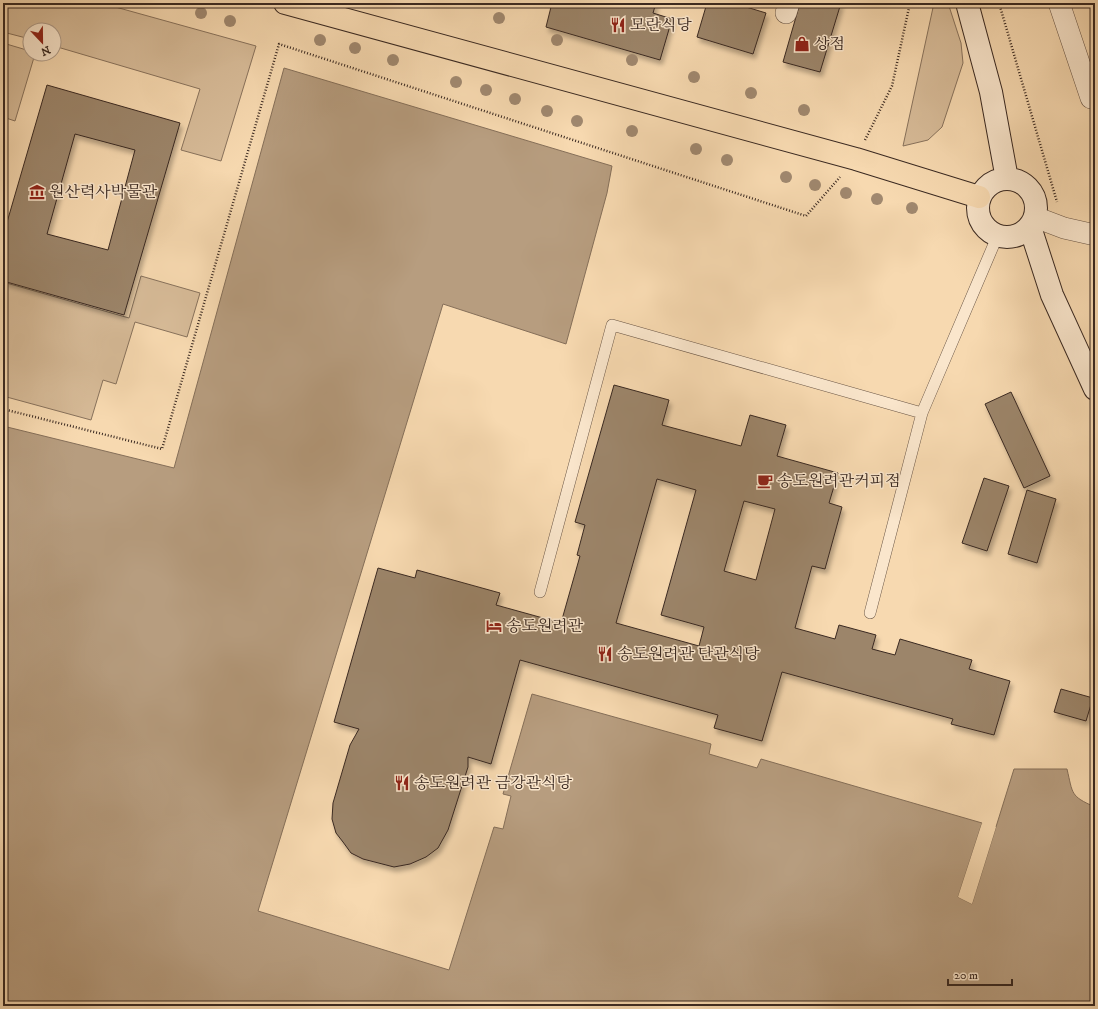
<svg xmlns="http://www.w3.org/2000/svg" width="1098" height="1009" font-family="'IM FELL DW Pica','Noto Serif KR',serif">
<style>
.green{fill:#d7bb98;stroke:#88725c}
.water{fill:#b79d7f;stroke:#856f59}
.pier{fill:#f7d9b0}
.building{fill:#9c856b;stroke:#3a2921;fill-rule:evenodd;filter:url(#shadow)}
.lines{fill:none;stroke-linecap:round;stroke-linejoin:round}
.service-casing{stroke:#695545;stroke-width:12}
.minor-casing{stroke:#695545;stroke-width:22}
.secondary-casing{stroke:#3a2921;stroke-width:24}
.primary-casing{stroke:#3a2921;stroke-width:24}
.path{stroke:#3a2921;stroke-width:2.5;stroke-dasharray:1 2;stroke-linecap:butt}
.service{stroke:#fae6cc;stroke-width:11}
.minor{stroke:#fae6cc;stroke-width:21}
.secondary{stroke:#fae6cc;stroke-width:22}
.primary{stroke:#f7d9b0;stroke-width:22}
.tree{fill:#a0886f}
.labels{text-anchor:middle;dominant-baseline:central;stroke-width:3;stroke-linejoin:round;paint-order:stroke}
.poi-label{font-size:16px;fill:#3a2921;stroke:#fae6cc;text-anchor:start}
</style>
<defs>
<filter id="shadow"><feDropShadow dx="2.5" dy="4.5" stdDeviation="2" flood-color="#0004"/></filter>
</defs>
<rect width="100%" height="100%" fill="#f7d9b0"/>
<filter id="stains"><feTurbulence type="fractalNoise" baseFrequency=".005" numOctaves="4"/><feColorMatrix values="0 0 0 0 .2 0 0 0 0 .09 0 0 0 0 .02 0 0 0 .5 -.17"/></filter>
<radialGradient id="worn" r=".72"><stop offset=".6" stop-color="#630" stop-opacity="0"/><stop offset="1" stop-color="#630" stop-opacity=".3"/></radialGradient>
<path class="green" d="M 3,3 L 101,3 L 256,46 L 221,161 L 181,150 L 200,89 L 54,46 L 54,30 L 30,30 L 30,39 L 3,32 Z
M 934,3 L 948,3 L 961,43 L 963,63 L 942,127 L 928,140 L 903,146 Z
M 3,43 L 30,51 L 30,54 L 35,54 L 15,121 L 3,117 Z
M 141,276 L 200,293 L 187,337 L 135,322 L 116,384 L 103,380 L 91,420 L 3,396 L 3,282 L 129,318 Z"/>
<path class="water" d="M 284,68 L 612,166 L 607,193 L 566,344 L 443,304 L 258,911 L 449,970 L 494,827 L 503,829 L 511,796 L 503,794 L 532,694 L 711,744 L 709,754 L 757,768 L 761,759 L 982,823 L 958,897 L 972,904 L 1014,769 L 1067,769 C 1073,794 1070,796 1095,807 L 1095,1006 L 3,1006 L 3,426 L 174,468 Z"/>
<path class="pier" d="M 982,823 L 984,824 L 960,896 L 971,901 L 994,826 L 996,827 L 972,904 L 958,897 Z"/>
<path class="building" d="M 552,3 L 656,3 L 653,13 L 672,19 L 660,60 L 546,27 Z
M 707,3 L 733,3 L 766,13 L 753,54 L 697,37 Z
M 800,3 L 841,3 L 820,72 L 783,62 Z
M 47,85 L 180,123 L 124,315 L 3,281 L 3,236 ZM 75,134 L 135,150 L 108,250 L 47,234 Z
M 614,385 L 669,400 L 662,425 L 741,446 L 750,415 L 786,425 L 777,456 L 838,473 L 829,503 L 842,507 L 825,569 L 812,566 L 795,628 L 835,639 L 839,625 L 876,635 L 872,649 L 895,655 L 900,639 L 972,660 L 969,669 L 1010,681 L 994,735 L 951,724 L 953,719 L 782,672 L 762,741 L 714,728 L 718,715 L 520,660 L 491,764 L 468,757 L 468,767 L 448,830 L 438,848 L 426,857 L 410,864 L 394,867 L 363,859 L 351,853 L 343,842 L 336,833 L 332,819 L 333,803 L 350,745 L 359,729 L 334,722 L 378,568 L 415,578 L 417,570 L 500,593 L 496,605 L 561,623 L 580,556 L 577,555 L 585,525 L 575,522 ZM 657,479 L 696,490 L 661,615 L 704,627 L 699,646 L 616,623 ZM 744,501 L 775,509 L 756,580 L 724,571 Z
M 1011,392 L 1050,476 L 1024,488 L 985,404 Z
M 984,478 L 1009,486 L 987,551 L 962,543 Z
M 1027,490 L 1056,499 L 1037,563 L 1008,554 Z
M 1061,689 L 1093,698 L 1086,721 L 1054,712 Z"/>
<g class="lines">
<defs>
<path id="service" d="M 540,592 L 612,325 L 922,413
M 870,613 L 922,413 L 997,237"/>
<path id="minor" d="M 1059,3 L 1091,98
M 786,13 L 789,3
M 1035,217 L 1064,228 L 1095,235"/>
<path id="secondary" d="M 967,3 L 991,92 L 1007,179
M978 208a29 29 0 1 1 58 0a29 29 0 1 1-58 0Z
M 1030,227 L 1052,295 L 1095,389"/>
<path id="primary" d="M 285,3 L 856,159 L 979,197"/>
</defs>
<use href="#service" class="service-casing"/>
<use href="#minor" class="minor-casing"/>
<use href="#secondary" class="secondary-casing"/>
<use href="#primary" class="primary-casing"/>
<path class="path" d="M 999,3 L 1057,202
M 865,140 L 892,86 L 910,3
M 3,409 L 162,449 L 279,44 L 806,216 L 840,177"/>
<use href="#service" class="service"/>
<use href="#minor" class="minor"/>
<use href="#secondary" class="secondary"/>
<use href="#primary" class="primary"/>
</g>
<g class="tree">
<circle cx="201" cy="13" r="6"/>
<circle cx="499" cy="18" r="6"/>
<circle cx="230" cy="21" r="6"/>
<circle cx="320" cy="40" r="6"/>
<circle cx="557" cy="40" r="6"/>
<circle cx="355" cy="48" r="6"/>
<circle cx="393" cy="60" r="6"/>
<circle cx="632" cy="60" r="6"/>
<circle cx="694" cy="77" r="6"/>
<circle cx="456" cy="82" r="6"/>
<circle cx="486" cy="90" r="6"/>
<circle cx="751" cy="93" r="6"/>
<circle cx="515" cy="99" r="6"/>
<circle cx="804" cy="110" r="6"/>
<circle cx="547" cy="111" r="6"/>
<circle cx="577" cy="121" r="6"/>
<circle cx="632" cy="131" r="6"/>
<circle cx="696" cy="149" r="6"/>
<circle cx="727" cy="160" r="6"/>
<circle cx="786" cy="177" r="6"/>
<circle cx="815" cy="185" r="6"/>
<circle cx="846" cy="193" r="6"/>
<circle cx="877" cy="199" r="6"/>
<circle cx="912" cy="208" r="6"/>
</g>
<defs>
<symbol id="restaurant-bare" viewBox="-9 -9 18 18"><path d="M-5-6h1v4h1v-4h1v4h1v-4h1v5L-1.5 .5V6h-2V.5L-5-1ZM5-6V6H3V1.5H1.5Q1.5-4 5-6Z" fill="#8f2418" stroke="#fae6cc" stroke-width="2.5" paint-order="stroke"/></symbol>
<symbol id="shop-bare" viewBox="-9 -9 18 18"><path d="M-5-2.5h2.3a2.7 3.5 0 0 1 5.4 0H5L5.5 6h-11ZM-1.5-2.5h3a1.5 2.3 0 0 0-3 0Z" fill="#8f2418" stroke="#fae6cc" stroke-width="2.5" paint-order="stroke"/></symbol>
<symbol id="museum-bare" viewBox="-9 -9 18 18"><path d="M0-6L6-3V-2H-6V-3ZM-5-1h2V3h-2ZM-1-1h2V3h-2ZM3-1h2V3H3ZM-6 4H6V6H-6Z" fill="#8f2418" stroke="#fae6cc" stroke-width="2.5" paint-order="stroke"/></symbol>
<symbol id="cafe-bare" viewBox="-9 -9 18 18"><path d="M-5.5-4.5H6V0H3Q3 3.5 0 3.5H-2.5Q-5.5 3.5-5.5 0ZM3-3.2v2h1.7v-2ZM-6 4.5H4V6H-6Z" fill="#8f2418" stroke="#fae6cc" stroke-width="2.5" paint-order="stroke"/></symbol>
<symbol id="hotel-bare" viewBox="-9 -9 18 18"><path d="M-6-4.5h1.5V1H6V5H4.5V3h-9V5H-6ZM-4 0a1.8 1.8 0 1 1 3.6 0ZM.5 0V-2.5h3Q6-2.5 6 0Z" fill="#8f2418" stroke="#fae6cc" stroke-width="2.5" paint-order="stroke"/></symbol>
</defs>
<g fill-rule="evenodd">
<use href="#restaurant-bare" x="607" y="14" width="22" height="22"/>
<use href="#shop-bare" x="791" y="33" width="22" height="22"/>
<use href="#museum-bare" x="26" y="181" width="22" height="22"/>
<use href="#cafe-bare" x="754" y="470" width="22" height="22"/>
<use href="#hotel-bare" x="483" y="615" width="22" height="22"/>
<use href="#restaurant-bare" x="594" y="643" width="22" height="22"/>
<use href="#restaurant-bare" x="391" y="772" width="22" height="22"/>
</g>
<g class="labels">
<g class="poi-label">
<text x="630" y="25">모란식당</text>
<text x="814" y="44">상점</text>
<text x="49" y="192">원산력사박물관</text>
<text x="777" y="481">송도원려관커피점</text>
<text x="506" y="626">송도원려관</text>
<text x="617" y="654">송도원려관 단관식당</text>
<text x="414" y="783">송도원려관 금강관식당</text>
</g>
</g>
<rect width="1098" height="1009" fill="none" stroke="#f7d9b0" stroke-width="16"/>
<rect x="4" y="4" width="1090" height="1001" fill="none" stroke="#3a2921" stroke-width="2"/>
<rect x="8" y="8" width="1082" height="993" fill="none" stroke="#3a2921"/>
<g transform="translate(42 42) rotate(158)"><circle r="19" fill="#fae6cc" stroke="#ad9a88"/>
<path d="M0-3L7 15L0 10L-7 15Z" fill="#8f2418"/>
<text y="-6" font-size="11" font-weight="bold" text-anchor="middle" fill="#3a2921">N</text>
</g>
<path d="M948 979v6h64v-6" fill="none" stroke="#3a2921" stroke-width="2"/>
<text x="954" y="979" font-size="12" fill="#3a2921" stroke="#fae6cc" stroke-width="3" paint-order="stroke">20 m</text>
<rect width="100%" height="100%" filter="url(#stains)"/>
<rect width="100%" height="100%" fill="url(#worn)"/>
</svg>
